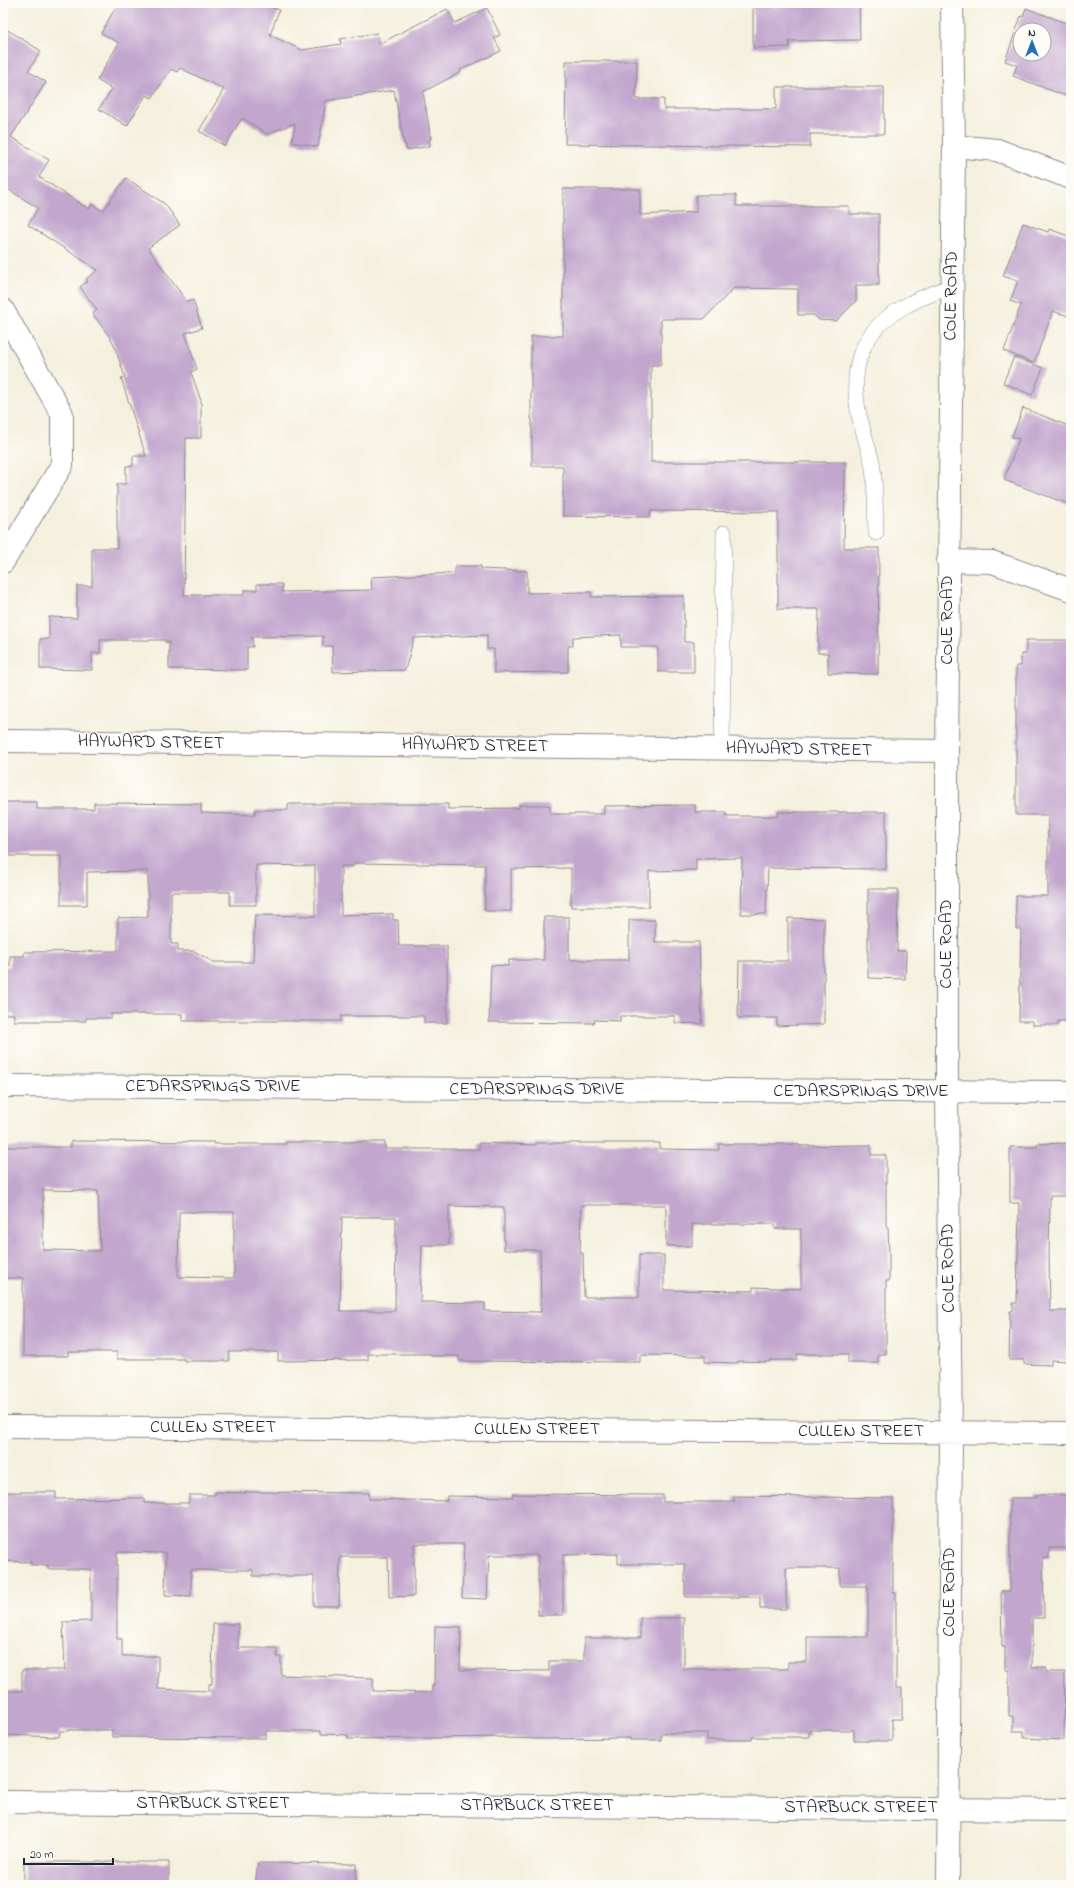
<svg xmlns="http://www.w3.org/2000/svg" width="1074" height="1888" font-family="'Indie Flower',sans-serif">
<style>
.building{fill:#c2a6cd;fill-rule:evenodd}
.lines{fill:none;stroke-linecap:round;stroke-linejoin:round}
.service-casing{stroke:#8c898c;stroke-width:16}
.minor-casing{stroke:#8c898c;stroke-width:24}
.tertiary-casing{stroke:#8c898c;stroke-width:24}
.service{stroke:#fff;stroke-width:15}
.minor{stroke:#fff;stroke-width:22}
.tertiary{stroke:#fff;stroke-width:22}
.labels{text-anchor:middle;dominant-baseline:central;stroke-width:3;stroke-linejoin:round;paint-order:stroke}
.street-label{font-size:18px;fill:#22223b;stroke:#fdfcf7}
</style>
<rect width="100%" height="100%" fill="#fdfcf7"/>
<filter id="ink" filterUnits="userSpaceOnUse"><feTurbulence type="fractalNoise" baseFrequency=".025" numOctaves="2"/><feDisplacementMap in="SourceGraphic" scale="8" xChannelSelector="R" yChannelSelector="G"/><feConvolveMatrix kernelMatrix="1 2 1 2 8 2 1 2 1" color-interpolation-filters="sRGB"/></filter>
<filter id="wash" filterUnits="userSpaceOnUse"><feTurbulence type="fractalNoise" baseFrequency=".012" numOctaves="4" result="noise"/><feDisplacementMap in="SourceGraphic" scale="16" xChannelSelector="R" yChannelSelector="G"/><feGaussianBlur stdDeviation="0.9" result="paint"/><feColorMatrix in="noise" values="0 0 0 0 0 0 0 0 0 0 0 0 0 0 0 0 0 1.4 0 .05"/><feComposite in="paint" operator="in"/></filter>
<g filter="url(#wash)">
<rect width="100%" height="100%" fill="#f5f0de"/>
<g id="blocks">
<path class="building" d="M 118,3 L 261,3 L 279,10 L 270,35 L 302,50 L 341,44 L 340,39 L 377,33 L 379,44 L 447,9 L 455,23 L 487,8 L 500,35 L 494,38 L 501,51 L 460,70 L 461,72 L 423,92 L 431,139 L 429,140 L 430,146 L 407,150 L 405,143 L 404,144 L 394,90 L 326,101 L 318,147 L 292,142 L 295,123 L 267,134 L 242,118 L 225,146 L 199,131 L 224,89 L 180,68 L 177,72 L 171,69 L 152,98 L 146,95 L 127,126 L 99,109 L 112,89 L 97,80 L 119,43 L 101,33 Z
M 777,3 L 859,3 L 860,40 L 789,41 L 790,47 L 753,48 L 753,7 L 777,7 Z
M 1026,8 L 1071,25 L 1071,98 L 1013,76 L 1017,65 L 1005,61 L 1021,16 L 1023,17 ZM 1020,30 L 1044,30 L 1044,54 L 1020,54 Z
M 3,27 L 41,51 L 28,71 L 46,82 L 11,137 L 49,160 L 39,177 L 89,209 L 92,204 L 103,211 L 126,178 L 165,204 L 180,225 L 148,248 L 187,302 L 193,300 L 202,328 L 185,333 L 197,369 L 191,372 L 201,401 L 201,438 L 186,438 L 184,595 L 244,595 L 244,590 L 257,590 L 257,584 L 282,584 L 282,592 L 372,590 L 371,577 L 455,573 L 455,566 L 481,566 L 481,569 L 527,571 L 527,593 L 591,592 L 591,597 L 684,596 L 684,642 L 694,642 L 694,672 L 658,672 L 658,647 L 621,647 L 621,635 L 573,637 L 573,646 L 568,646 L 568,672 L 494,673 L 494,649 L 487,649 L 487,635 L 414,638 L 405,670 L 333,672 L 332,646 L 323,646 L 323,636 L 252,637 L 253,647 L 247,647 L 247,670 L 169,669 L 169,642 L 165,642 L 165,640 L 100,640 L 100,653 L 92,653 L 92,670 L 40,669 L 40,639 L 49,639 L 49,617 L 77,618 L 77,586 L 92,586 L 92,548 L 117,548 L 117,484 L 126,484 L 126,466 L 133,466 L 133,456 L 146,456 L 121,378 L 125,377 L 113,342 L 93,314 L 97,310 L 80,287 L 88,281 L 86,279 L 98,270 L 28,225 L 38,208 L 3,186 Z
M 566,61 L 637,61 L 636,99 L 664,99 L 664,109 L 776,109 L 776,87 L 884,87 L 884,134 L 810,134 L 810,147 L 565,144 Z
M 563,189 L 640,189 L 640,215 L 696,212 L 696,195 L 736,195 L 736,206 L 849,206 L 849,214 L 879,214 L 879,285 L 856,285 L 856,301 L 836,321 L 819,320 L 814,315 L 798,315 L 798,289 L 734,288 L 704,319 L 661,319 L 661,365 L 651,365 L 651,462 L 845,462 L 844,548 L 879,548 L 878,674 L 828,673 L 828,653 L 818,653 L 819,609 L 778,609 L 778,512 L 651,511 L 650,517 L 563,516 L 563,466 L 532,466 L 532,419 L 531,419 L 531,336 L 563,336 Z
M 1023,223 L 1048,232 L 1049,229 L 1071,237 L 1071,317 L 1053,311 L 1034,363 L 1004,351 L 1021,305 L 1010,301 L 1018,281 L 1003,276 Z
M 1014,357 L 1043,368 L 1032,395 L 1003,383 Z
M 1023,408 L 1071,427 L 1071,505 L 1004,480 L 1019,439 L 1012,437 Z
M 1026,640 L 1071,640 L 1071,1021 L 1058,1021 L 1058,1025 L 1033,1025 L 1033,1021 L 1019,1021 L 1021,929 L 1016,929 L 1016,896 L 1048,896 L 1048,815 L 1016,815 L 1016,666 L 1021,666 L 1021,654 L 1026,654 Z
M 3,802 L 37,802 L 37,809 L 94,809 L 94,803 L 201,804 L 201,813 L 255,815 L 255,810 L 288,810 L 288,804 L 448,804 L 448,809 L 519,808 L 519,805 L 547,805 L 550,806 L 550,814 L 604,814 L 604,806 L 695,805 L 695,812 L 726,812 L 726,816 L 778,816 L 778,812 L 886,812 L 886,869 L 768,868 L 766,914 L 741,914 L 742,858 L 696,859 L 696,870 L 649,871 L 649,907 L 571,907 L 571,868 L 511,869 L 511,911 L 485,911 L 485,865 L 354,863 L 354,866 L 341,866 L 341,915 L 393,914 L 393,920 L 398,920 L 399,946 L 447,946 L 447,1023 L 424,1023 L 424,1016 L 341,1016 L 341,1021 L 182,1021 L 182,1014 L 111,1014 L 111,1018 L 86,1018 L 86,1021 L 14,1021 L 14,1014 L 3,1014 L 3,967 L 10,967 L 10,956 L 24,956 L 24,952 L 118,951 L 118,918 L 148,917 L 148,871 L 87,872 L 87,905 L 61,905 L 61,856 L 3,856 ZM 256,865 L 315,866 L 315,916 L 255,915 L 253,962 L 213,962 L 194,951 L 178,951 L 178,944 L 171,944 L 171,892 L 230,892 L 230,905 L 256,905 Z
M 868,889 L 898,889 L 897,951 L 906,951 L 905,979 L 868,978 Z
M 544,917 L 569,917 L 569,960 L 629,960 L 629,920 L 655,920 L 655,942 L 699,942 L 702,1024 L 675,1023 L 675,1016 L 620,1016 L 620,1021 L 595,1020 L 594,1023 L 489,1022 L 491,965 L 508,966 L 509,960 L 544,960 Z
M 788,918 L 824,919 L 824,1024 L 777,1026 L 777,1018 L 738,1018 L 739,961 L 788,961 Z
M 71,1141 L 214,1142 L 214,1144 L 286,1144 L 286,1142 L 385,1142 L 385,1149 L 479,1149 L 479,1143 L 536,1145 L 536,1143 L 660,1143 L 660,1149 L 719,1150 L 719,1144 L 799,1144 L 799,1146 L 871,1145 L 871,1155 L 886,1155 L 886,1227 L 888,1227 L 889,1255 L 889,1281 L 886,1281 L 886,1354 L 878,1354 L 878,1363 L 848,1363 L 848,1354 L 797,1354 L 797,1360 L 770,1360 L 770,1362 L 738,1361 L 738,1363 L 705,1362 L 705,1356 L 640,1355 L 640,1362 L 459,1361 L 459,1356 L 431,1356 L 431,1354 L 368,1354 L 368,1360 L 278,1361 L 278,1352 L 229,1352 L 229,1361 L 184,1361 L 184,1359 L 117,1359 L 117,1352 L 68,1352 L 68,1356 L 23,1356 L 23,1278 L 3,1278 L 3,1147 L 71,1147 ZM 43,1190 L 98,1191 L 100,1251 L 43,1250 ZM 581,1205 L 666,1205 L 666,1246 L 692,1246 L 692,1224 L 775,1224 L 775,1229 L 801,1229 L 801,1289 L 753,1287 L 753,1291 L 664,1290 L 664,1255 L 639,1255 L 639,1297 L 584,1297 L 583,1253 L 580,1253 ZM 449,1206 L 504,1207 L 504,1250 L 540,1250 L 541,1312 L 485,1311 L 485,1303 L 420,1302 L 422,1245 L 449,1245 ZM 179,1212 L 234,1212 L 234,1278 L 178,1277 ZM 342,1217 L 396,1217 L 395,1311 L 340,1311 Z
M 1068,1143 L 1068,1196 L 1050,1196 L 1049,1255 L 1050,1311 L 1068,1311 L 1068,1361 L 1051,1360 L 1051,1365 L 1024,1364 L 1024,1360 L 1009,1360 L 1010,1311 L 1013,1311 L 1013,1303 L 1017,1303 L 1019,1203 L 1010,1203 L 1010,1147 L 1037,1147 L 1037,1144 Z
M 3,1492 L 56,1492 L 56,1499 L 144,1498 L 144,1503 L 189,1503 L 189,1495 L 215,1495 L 215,1492 L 245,1493 L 245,1492 L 369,1493 L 369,1499 L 447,1501 L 447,1496 L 513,1497 L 513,1494 L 663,1495 L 663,1502 L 734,1502 L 734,1496 L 892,1498 L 893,1499 L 893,1593 L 896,1593 L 896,1688 L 902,1688 L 902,1719 L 892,1719 L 892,1741 L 854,1741 L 854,1730 L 809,1730 L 809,1737 L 752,1737 L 752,1740 L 707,1740 L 707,1733 L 661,1733 L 661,1740 L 630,1740 L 630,1738 L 542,1739 L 504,1738 L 504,1737 L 348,1739 L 348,1735 L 321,1734 L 321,1731 L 266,1731 L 266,1738 L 112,1737 L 112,1730 L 68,1730 L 68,1731 L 60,1731 L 59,1737 L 3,1735 L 3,1691 L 22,1691 L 22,1670 L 65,1670 L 63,1622 L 91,1621 L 91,1569 L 48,1569 L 48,1565 L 31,1565 L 31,1562 L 3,1561 ZM 414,1544 L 464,1544 L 462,1598 L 487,1599 L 489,1555 L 538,1555 L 538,1615 L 563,1615 L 563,1555 L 618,1554 L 618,1564 L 685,1564 L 685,1597 L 760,1597 L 760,1609 L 786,1609 L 786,1568 L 840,1568 L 840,1586 L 868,1586 L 868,1637 L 807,1637 L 807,1662 L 788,1662 L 788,1669 L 684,1669 L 684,1618 L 640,1618 L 640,1638 L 584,1638 L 584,1661 L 549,1661 L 549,1671 L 460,1670 L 461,1627 L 435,1626 L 434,1686 L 432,1686 L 432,1693 L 373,1691 L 373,1678 L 281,1675 L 281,1657 L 277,1657 L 277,1648 L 238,1648 L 238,1624 L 213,1624 L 212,1684 L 209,1684 L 209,1691 L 158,1689 L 158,1656 L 122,1656 L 122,1639 L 117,1639 L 117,1552 L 166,1553 L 165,1595 L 191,1596 L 191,1570 L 253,1570 L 253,1576 L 314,1576 L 314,1606 L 339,1606 L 340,1557 L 388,1557 L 389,1597 L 414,1596 Z
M 1036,1495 L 1068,1495 L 1068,1548 L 1049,1548 L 1049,1558 L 1043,1558 L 1044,1618 L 1033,1618 L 1032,1620 L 1032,1667 L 1046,1667 L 1046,1672 L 1065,1672 L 1064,1740 L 1024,1738 L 1024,1731 L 1013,1731 L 1013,1716 L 1009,1716 L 1009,1670 L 1005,1670 L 1005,1647 L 1002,1647 L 1001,1591 L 1010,1591 L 1010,1498 L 1036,1498 Z
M 24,1862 L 169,1862 L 169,1885 L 24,1885 Z
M 258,1863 L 356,1864 L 356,1885 L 255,1885 Z"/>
</g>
</g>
<g filter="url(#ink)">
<use href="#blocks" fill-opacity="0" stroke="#8c898c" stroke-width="1"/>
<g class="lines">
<defs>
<path id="service" d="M 876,533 C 875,511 876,484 872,462 C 868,447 863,431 859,415 C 849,366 861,329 907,305 C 921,297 937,292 952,286
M 722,749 L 724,533"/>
<path id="minor" d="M 954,146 L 997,150 L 1071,178
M 3,310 L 62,414 L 62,465 L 3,562
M 948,561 L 992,562 L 1071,590
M 3,741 L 947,751
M 3,1086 L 1071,1092
M 3,1802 L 1071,1810"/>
<path id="tertiary" d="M 3,1427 L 1071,1433
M 948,1885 L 951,1433 L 947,1092 L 947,751 L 954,146 L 952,3"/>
</defs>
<use href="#service" class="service-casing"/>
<use href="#minor" class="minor-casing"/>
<use href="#tertiary" class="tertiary-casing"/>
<use href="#service" class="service"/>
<use href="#minor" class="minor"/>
<use href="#tertiary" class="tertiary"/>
</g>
</g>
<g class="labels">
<g class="street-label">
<text transform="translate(952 296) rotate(-89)">COLE ROAD</text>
<text transform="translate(948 620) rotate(-90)">COLE ROAD</text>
<text transform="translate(151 743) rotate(1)">HAYWARD STREET</text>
<text transform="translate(475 746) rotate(1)">HAYWARD STREET</text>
<text transform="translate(799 750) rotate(1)">HAYWARD STREET</text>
<text transform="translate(947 944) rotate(-90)">COLE ROAD</text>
<text x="213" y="1087">CEDARSPRINGS DRIVE</text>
<text x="537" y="1090">CEDARSPRINGS DRIVE</text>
<text x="861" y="1092">CEDARSPRINGS DRIVE</text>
<text transform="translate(949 1268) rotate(-91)">COLE ROAD</text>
<text x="213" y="1428">CULLEN STREET</text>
<text x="537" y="1430">CULLEN STREET</text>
<text x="861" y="1432">CULLEN STREET</text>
<text transform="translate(950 1592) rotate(-90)">COLE ROAD</text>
<text x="213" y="1804">STARBUCK STREET</text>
<text x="537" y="1806">STARBUCK STREET</text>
<text x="861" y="1808">STARBUCK STREET</text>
</g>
</g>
<rect width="1074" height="1888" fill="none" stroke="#fdfcf7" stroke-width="16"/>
<g transform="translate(1032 42)"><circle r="19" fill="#fdfcf7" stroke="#a5a5ac"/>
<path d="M0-3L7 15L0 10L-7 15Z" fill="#1f6fb2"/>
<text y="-6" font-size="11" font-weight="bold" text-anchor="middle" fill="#22223b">N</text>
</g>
<path d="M24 1858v6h89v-6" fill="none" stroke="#22223b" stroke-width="2"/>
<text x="30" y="1858" font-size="12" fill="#22223b" stroke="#fdfcf7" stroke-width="3" paint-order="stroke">20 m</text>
</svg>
